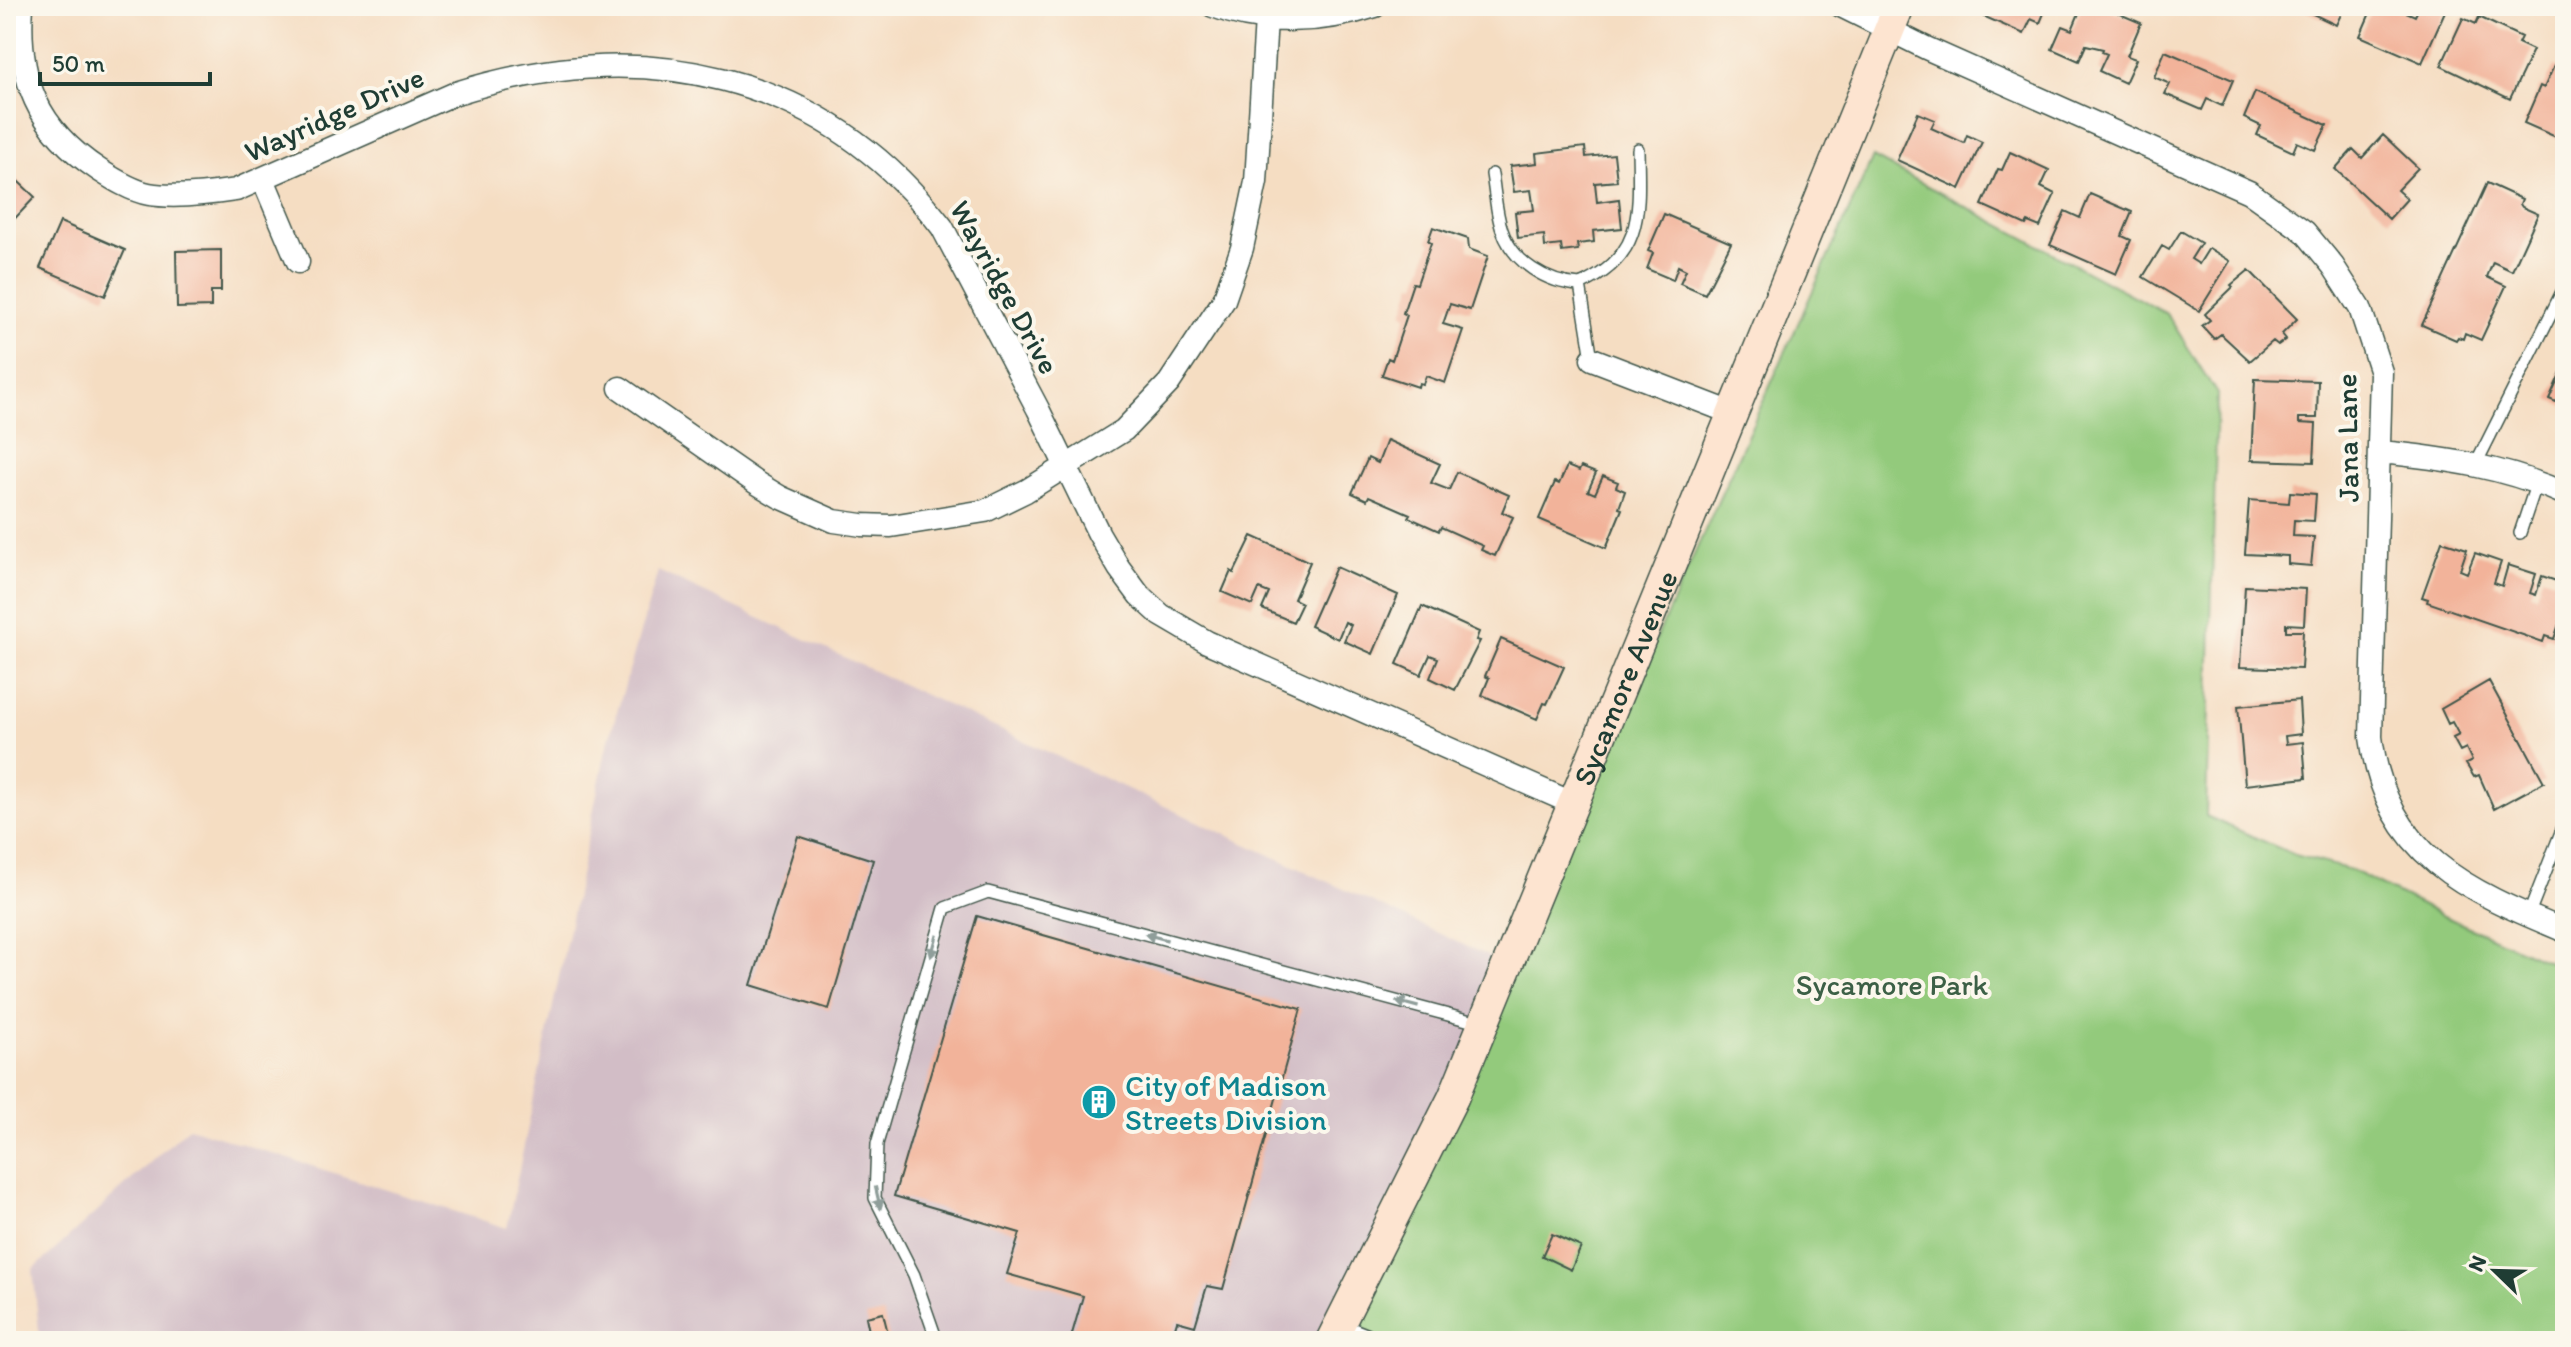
<svg xmlns="http://www.w3.org/2000/svg" width="2571" height="1347" font-family="Itim,sans-serif">
<style>
.industrial{fill:#d2bdc6}
.green{fill:#93ca7c;stroke:#598458;stroke-width:2}
.building{fill:#f2b39a}
.lines{fill:none;stroke-linecap:round;stroke-linejoin:round}
.lane-casing{stroke:#3f5549;stroke-width:14}
.street-casing{stroke:#3f5549;stroke-width:25}
.secondary-casing{stroke:#3f5549;stroke-width:33}
.lane{stroke:#fff;stroke-width:11}
.street{stroke:#fff;stroke-width:22}
.secondary{stroke:#fde4d0;stroke-width:30}
.oneway{fill:#8f9e9a}
.labels{text-anchor:middle;dominant-baseline:central;stroke-width:8;stroke-linejoin:round;paint-order:stroke}
.street-label{font-size:30px;fill:#1f3d34;stroke:#fbf7ec}
.park-label{font-size:30px;fill:#3c6046;stroke:#fbf7ec}
.culture-label{font-size:30px;fill:#0d838f;stroke:#fbf7ec;text-anchor:start}
</style>
<rect width="100%" height="100%" fill="#fbf7ec"/>
<filter id="ink" filterUnits="userSpaceOnUse"><feTurbulence type="fractalNoise" baseFrequency=".0125" numOctaves="2"/><feDisplacementMap in="SourceGraphic" scale="16" xChannelSelector="R" yChannelSelector="G"/><feConvolveMatrix kernelMatrix="1 2 1 2 8 2 1 2 1" color-interpolation-filters="sRGB"/></filter>
<filter id="wash" filterUnits="userSpaceOnUse"><feTurbulence type="fractalNoise" baseFrequency=".006" numOctaves="4" result="noise"/><feDisplacementMap in="SourceGraphic" scale="32" xChannelSelector="R" yChannelSelector="G"/><feGaussianBlur stdDeviation="1.8" result="paint"/><feColorMatrix in="noise" values="0 0 0 0 0 0 0 0 0 0 0 0 0 0 0 0 0 1.4 0 .05"/><feComposite in="paint" operator="in"/></filter>
<g filter="url(#wash)">
<rect width="100%" height="100%" fill="#f5ddc2"/>
<path class="industrial" d="M 658,571 L 1507,965 L 1331,1341 L 40,1341 L 33,1270 L 189,1127 L 507,1228 L 606,750 Z"/>
<path class="green" d="M 1873,157 L 2167,314 L 2217,394 L 2206,816 L 2295,855 L 2351,870 L 2439,914 L 2565,969 L 2565,1341 L 1340,1341 Z"/>
<g id="blocks">
<path class="building" d="M 1979,6 L 2047,6 L 2040,23 L 2031,19 L 2024,34 L 1976,13 Z
M 2082,6 L 2101,6 L 2141,23 L 2127,56 L 2136,59 L 2125,83 L 2099,71 L 2107,54 L 2102,52 L 2103,49 L 2086,45 L 2079,61 L 2052,49 L 2062,26 L 2072,30 Z
M 2296,6 L 2345,6 L 2336,25 Z
M 2373,6 L 2398,6 L 2397,8 L 2415,16 L 2420,6 L 2440,6 L 2446,9 L 2422,63 L 2360,36 Z
M 2479,17 L 2521,37 L 2518,43 L 2533,50 L 2510,99 L 2441,66 L 2463,18 L 2476,24 Z
M 2165,51 L 2233,80 L 2222,106 L 2207,99 L 2202,110 L 2165,94 L 2170,84 L 2154,77 Z
M 2554,66 L 2565,70 L 2565,141 L 2524,123 L 2540,86 L 2544,88 Z
M 2255,92 L 2327,125 L 2315,150 L 2297,142 L 2293,152 L 2257,135 L 2261,126 L 2244,118 Z
M 1918,113 L 1935,120 L 1931,128 L 1964,143 L 1967,135 L 1982,142 L 1960,189 L 1897,160 Z
M 2383,135 L 2418,168 L 2397,190 L 2407,199 L 2389,219 L 2335,169 L 2353,149 L 2362,158 Z
M 1585,147 L 1586,157 L 1614,154 L 1617,181 L 1595,183 L 1597,202 L 1619,199 L 1622,228 L 1593,231 L 1594,242 L 1577,244 L 1578,250 L 1562,252 L 1561,245 L 1545,247 L 1544,235 L 1518,238 L 1515,212 L 1534,210 L 1531,190 L 1514,192 L 1510,166 L 1537,163 L 1536,153 Z
M 2010,152 L 2049,170 L 2041,187 L 2055,194 L 2040,227 L 2028,222 L 2026,225 L 1982,205 L 1998,169 L 2002,170 Z
M 6,170 L 35,197 L 6,228 Z
M 2487,183 L 2522,199 L 2520,204 L 2522,207 L 2538,214 L 2512,271 L 2493,262 L 2487,277 L 2506,286 L 2481,340 L 2465,333 L 2463,339 L 2458,337 L 2456,340 L 2422,325 Z
M 2090,194 L 2132,212 L 2122,236 L 2131,240 L 2116,274 L 2050,245 L 2065,211 L 2080,218 Z
M 1664,214 L 1731,243 L 1705,294 L 1680,283 L 1686,270 L 1678,266 L 1673,280 L 1647,269 L 1653,253 L 1648,251 Z
M 60,222 L 125,250 L 105,296 L 40,268 Z
M 1433,227 L 1468,239 L 1469,249 L 1488,256 L 1470,310 L 1450,304 L 1443,324 L 1463,330 L 1445,383 L 1426,376 L 1423,384 L 1419,383 L 1418,387 L 1382,375 L 1388,358 L 1392,360 L 1407,315 L 1403,313 L 1413,283 L 1417,284 L 1431,243 L 1428,241 Z
M 2181,231 L 2201,243 L 2191,259 L 2199,264 L 2209,248 L 2230,261 L 2199,311 L 2143,277 L 2162,246 L 2169,250 Z
M 221,250 L 221,291 L 211,291 L 211,307 L 177,308 L 176,251 Z
M 2249,270 L 2297,319 L 2282,334 L 2286,339 L 2278,345 L 2273,341 L 2250,361 L 2221,334 L 2214,339 L 2202,326 L 2210,320 L 2205,314 L 2233,287 L 2231,285 Z
M 2565,363 L 2565,406 L 2549,399 Z
M 2255,379 L 2318,381 L 2317,418 L 2299,418 L 2299,423 L 2316,424 L 2314,462 L 2251,460 Z
M 1387,440 L 1440,464 L 1431,483 L 1449,490 L 1457,472 L 1509,495 L 1502,512 L 1513,517 L 1495,556 L 1481,550 L 1483,546 L 1441,527 L 1439,531 L 1408,517 L 1410,514 L 1369,496 L 1367,500 L 1352,493 L 1368,458 L 1378,463 Z
M 1567,466 L 1579,471 L 1581,467 L 1596,473 L 1588,491 L 1595,494 L 1603,476 L 1618,482 L 1616,487 L 1625,491 L 1619,508 L 1622,509 L 1606,548 L 1539,519 L 1555,482 L 1559,484 Z
M 2290,492 L 2316,494 L 2314,521 L 2294,520 L 2293,536 L 2314,537 L 2311,566 L 2288,564 L 2288,556 L 2245,554 L 2249,500 L 2289,503 Z
M 1252,536 L 1310,562 L 1294,599 L 1302,603 L 1293,622 L 1262,609 L 1269,593 L 1259,589 L 1252,605 L 1222,592 L 1231,571 L 1234,573 Z
M 2442,541 L 2467,549 L 2460,570 L 2467,573 L 2475,553 L 2501,562 L 2494,583 L 2502,586 L 2508,565 L 2536,574 L 2530,593 L 2536,595 L 2542,576 L 2565,584 L 2565,606 L 2554,639 L 2545,636 L 2543,642 L 2427,602 L 2428,599 L 2422,597 Z
M 1336,567 L 1398,595 L 1373,654 L 1344,641 L 1351,625 L 1345,622 L 1338,639 L 1310,626 Z
M 2245,586 L 2306,589 L 2304,625 L 2286,624 L 2286,631 L 2303,631 L 2301,669 L 2240,667 Z
M 1422,606 L 1479,632 L 1476,640 L 1480,641 L 1455,690 L 1430,678 L 1438,658 L 1430,655 L 1421,675 L 1397,664 Z
M 1501,639 L 1564,667 L 1547,704 L 1544,703 L 1537,719 L 1482,695 L 1489,678 L 1485,676 Z
M 2489,681 L 2544,782 L 2494,809 L 2479,775 L 2474,777 L 2466,764 L 2472,761 L 2466,748 L 2460,751 L 2453,738 L 2459,735 L 2452,722 L 2448,724 L 2441,709 Z
M 2299,700 L 2301,734 L 2285,736 L 2286,744 L 2303,742 L 2306,778 L 2245,785 L 2238,706 Z
M 798,836 L 873,860 L 829,1009 L 751,985 Z
M 977,916 L 1301,1009 L 1223,1289 L 1207,1286 L 1195,1326 L 1177,1321 L 1171,1341 L 1070,1341 L 1083,1296 L 1007,1274 L 1020,1233 L 894,1196 Z
M 1552,1234 L 1581,1247 L 1571,1270 L 1542,1256 Z
M 883,1313 L 890,1341 L 871,1341 L 866,1317 Z"/>
</g>
</g>
<g filter="url(#ink)">
<use href="#blocks" fill-opacity="0" stroke="#3f5549" stroke-width="2"/>
<g class="lines">
<defs>
<path id="lane" d="M 1492,174 C 1495,192 1496,213 1502,230 C 1513,263 1547,283 1580,285 L 1592,359
M 1580,285 C 1645,256 1639,210 1638,149
M 2476,464 L 2565,286
M 2520,533 L 2537,482
M 2528,916 L 2565,822
M 1341,1324 L 1384,1341
M 937,1341 L 914,1275 L 875,1198 L 877,1144 L 945,908 L 988,892 L 1482,1024"/>
<path id="street" d="M 22,6 C 17,79 37,129 99,170 C 113,179 132,191 149,194 C 174,198 210,194 236,190 L 456,93 C 640,35 821,70 942,227 L 1038,409 L 1099,534 L 1119,568 L 1139,595 L 1161,615 L 1207,642 L 1572,803
M 1213,6 C 1263,26 1323,23 1375,6
M 1841,6 L 1926,48 L 2249,192 L 2305,232 L 2333,266 L 2360,308 L 2381,372 L 2371,737 C 2386,856 2466,890 2565,931
M 263,179 L 298,262
M 1592,359 L 1732,413
M 620,388 L 755,482 L 780,497 L 834,521 L 862,525 L 891,526 L 985,511 L 1026,491 L 1124,430 L 1169,383 L 1224,300 L 1242,248 L 1256,182 L 1266,19
M 2379,452 C 2444,458 2505,467 2565,494"/>
<g id="secondary">
<path id="s1" d="M 1331,1341 L 1453,1098 L 1899,6"/>
</g>
</defs>
<use href="#lane" class="lane-casing"/>
<use href="#street" class="street-casing"/>
<use href="#secondary" class="secondary-casing"/>
<use href="#lane" class="lane"/>
<use href="#street" class="street"/>
<use href="#secondary" class="secondary"/>
</g>
<defs><path id="oneway-solid" d="M-6-.8H1V-3.2L6.5 0L1 3.2V.8H-6Z" transform="scale(2)"/></defs>
<g class="oneway">
<use href="#oneway-solid" transform="translate(1156 937) rotate(-165)"/>
<use href="#oneway-solid" transform="translate(934 946) rotate(106)"/>
<use href="#oneway-solid" transform="translate(1407 1004) rotate(-165)"/>
<use href="#oneway-solid" transform="translate(878 1198) rotate(77)"/>
</g>
</g>
<defs>
<symbol id="building-disc" viewBox="-11 -11 22 22"><circle r="9.5" fill="#0f9aa8" stroke="#fbf7ec"/><path d="M-4-6H4V6H1V3H-1V6H-4ZM-2.5-4.3h1.7v1.8h-1.7ZM.8-4.3h1.7v1.8H.8ZM-2.5-1h1.7V.8h-1.7ZM.8-1h1.7V.8H.8Z" fill="#fff"/></symbol>
</defs>
<g fill-rule="evenodd">
<use href="#building-disc" x="1079" y="1082" width="40" height="40"/>
</g>
<g class="labels">
<g class="street-label">
<text transform="translate(334 114) rotate(-24)">Wayridge Drive</text>
<text transform="translate(1005 287) rotate(61)">Wayridge Drive</text>
<text transform="translate(2347 438) rotate(-91)">Jana Lane</text>
<text stroke="none"><textPath href="#s1" startOffset="726">Sycamore Avenue</textPath></text>
</g>
<g class="park-label">
<text x="1892" y="984">Sycamore Park</text>
</g>
<g class="culture-label">
<text x="1125" y="1085">City of Madison<tspan x="1125" dy="34">Streets Division</tspan></text>
</g>
</g>
<rect width="2571" height="1347" fill="none" stroke="#fbf7ec" stroke-width="32"/>
<g transform="translate(2495 1271) rotate(293)" stroke="#fbf7ec" stroke-width="6" paint-order="stroke">
<path d="M0-6L14 30L0 20L-14 30Z" fill="#1f3d34"/>
<text y="-12" font-size="22" font-weight="bold" text-anchor="middle" fill="#1f3d34">N</text>
</g>
<path d="M40 72v12h170v-12" fill="none" stroke="#1f3d34" stroke-width="4"/>
<text x="52" y="72" font-size="24" fill="#1f3d34" stroke="#fbf7ec" stroke-width="6" paint-order="stroke">50 m</text>
</svg>
